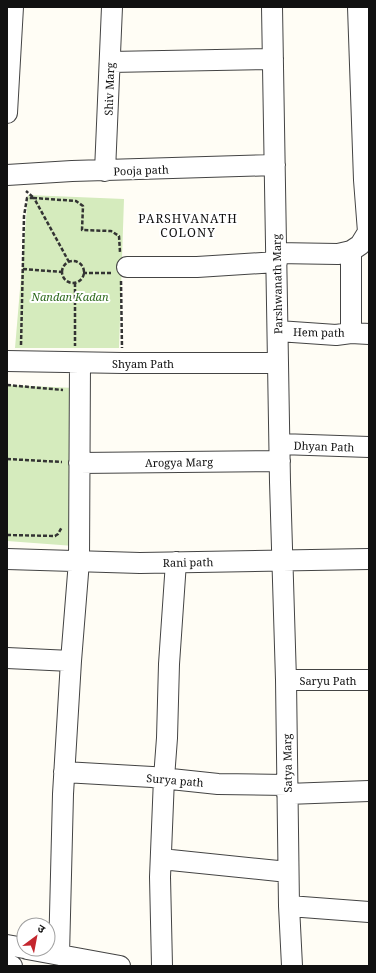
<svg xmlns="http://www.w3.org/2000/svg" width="376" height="973" font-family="'Noto Serif','Noto Sans Devanagari',serif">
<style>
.green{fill:#d5ebbd}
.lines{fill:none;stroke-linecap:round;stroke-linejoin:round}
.minor-casing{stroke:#444;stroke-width:22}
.path{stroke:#333;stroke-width:2.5;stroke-dasharray:4 2;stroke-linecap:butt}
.minor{stroke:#fff;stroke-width:20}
.labels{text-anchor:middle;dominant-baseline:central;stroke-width:4;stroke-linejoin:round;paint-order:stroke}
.street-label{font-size:11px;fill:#111;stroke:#fff}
.park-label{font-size:11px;font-style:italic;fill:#2f6b1f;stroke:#fff}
.neighbourhood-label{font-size:12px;letter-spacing:1px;fill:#111;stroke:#fff}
</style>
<rect width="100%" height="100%" fill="#fffdf5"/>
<path class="green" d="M 28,195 L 124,199 L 119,348 L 15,348 Z
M 7,385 L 75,388 L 74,546 L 7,541 Z"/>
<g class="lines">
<defs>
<path id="minor" d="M 272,7 L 280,482 L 286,680 L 289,906 L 292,966
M 110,62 L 273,59
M 7,113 L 13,7
M 105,171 L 112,7
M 7,175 L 72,171 L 275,165
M 276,253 L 338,254 L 351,251 L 360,245 L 368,232 L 364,180 L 358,7
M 127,267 L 197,267 L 277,262
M 278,331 L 336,335 L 351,333 L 351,251
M 351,333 L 369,334
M 7,361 L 123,363 L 278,363
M 280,444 L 369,447
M 79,463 L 280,461
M 7,559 L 140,563 L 369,559
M 7,658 L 71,661
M 286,680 L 369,680
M 64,772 L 152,777 L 218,784 L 287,785
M 287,794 L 369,791
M 161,859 L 288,872
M 289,906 L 369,912
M 7,945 L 24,948
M 27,949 L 120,966
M 59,955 L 63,794 L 71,661 L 79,561 L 80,363
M 7,965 L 12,966
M 162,966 L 160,877 L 164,778 L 167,738 L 169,664 L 176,562"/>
</defs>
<use href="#minor" class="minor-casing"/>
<path class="path" d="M62 272a11 11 0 1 1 22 0a11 11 0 1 1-22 0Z
M 69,262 L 34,198 L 76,201 L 83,206 L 82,230 L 111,231 L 119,236 L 120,252
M 23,269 L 62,272
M 83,273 L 113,273
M 121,281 L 122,348
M 75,283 L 75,346
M 21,345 L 24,216 L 27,198 L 34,198 L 26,191
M 7,385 L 63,390
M 7,459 L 62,462
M 7,535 L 55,536 L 58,534 L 62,527"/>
<use href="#minor" class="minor"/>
</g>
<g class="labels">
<g class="street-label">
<text transform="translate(109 89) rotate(-88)">Shiv Marg</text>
<text transform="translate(141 170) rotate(-2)">Pooja path</text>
<text transform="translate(277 284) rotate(-91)">Parshwanath Marg</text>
<text transform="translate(319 332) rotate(1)">Hem path</text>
<text x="143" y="363">Shyam Path</text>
<text transform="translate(324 446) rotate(2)">Dhyan Path</text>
<text transform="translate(179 462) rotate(-1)">Arogya Marg</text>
<text transform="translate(188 562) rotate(-1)">Rani path</text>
<text x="328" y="680">Saryu Path</text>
<text transform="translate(287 763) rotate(-91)">Satya Marg</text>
<text transform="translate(175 780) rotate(5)">Surya path</text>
</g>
<g class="park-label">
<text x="70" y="296">Nandan Kadan</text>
</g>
<g class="neighbourhood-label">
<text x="188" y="218">PARSHVANATH<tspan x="188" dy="14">COLONY</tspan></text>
</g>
</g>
<rect width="376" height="973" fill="none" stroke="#111111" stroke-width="16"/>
<g transform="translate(36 937) rotate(32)"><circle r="19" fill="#ffffff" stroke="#a0a0a0"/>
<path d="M0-3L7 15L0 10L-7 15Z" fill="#c4262e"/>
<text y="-6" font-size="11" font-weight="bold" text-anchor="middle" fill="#111111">उ</text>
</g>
</svg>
